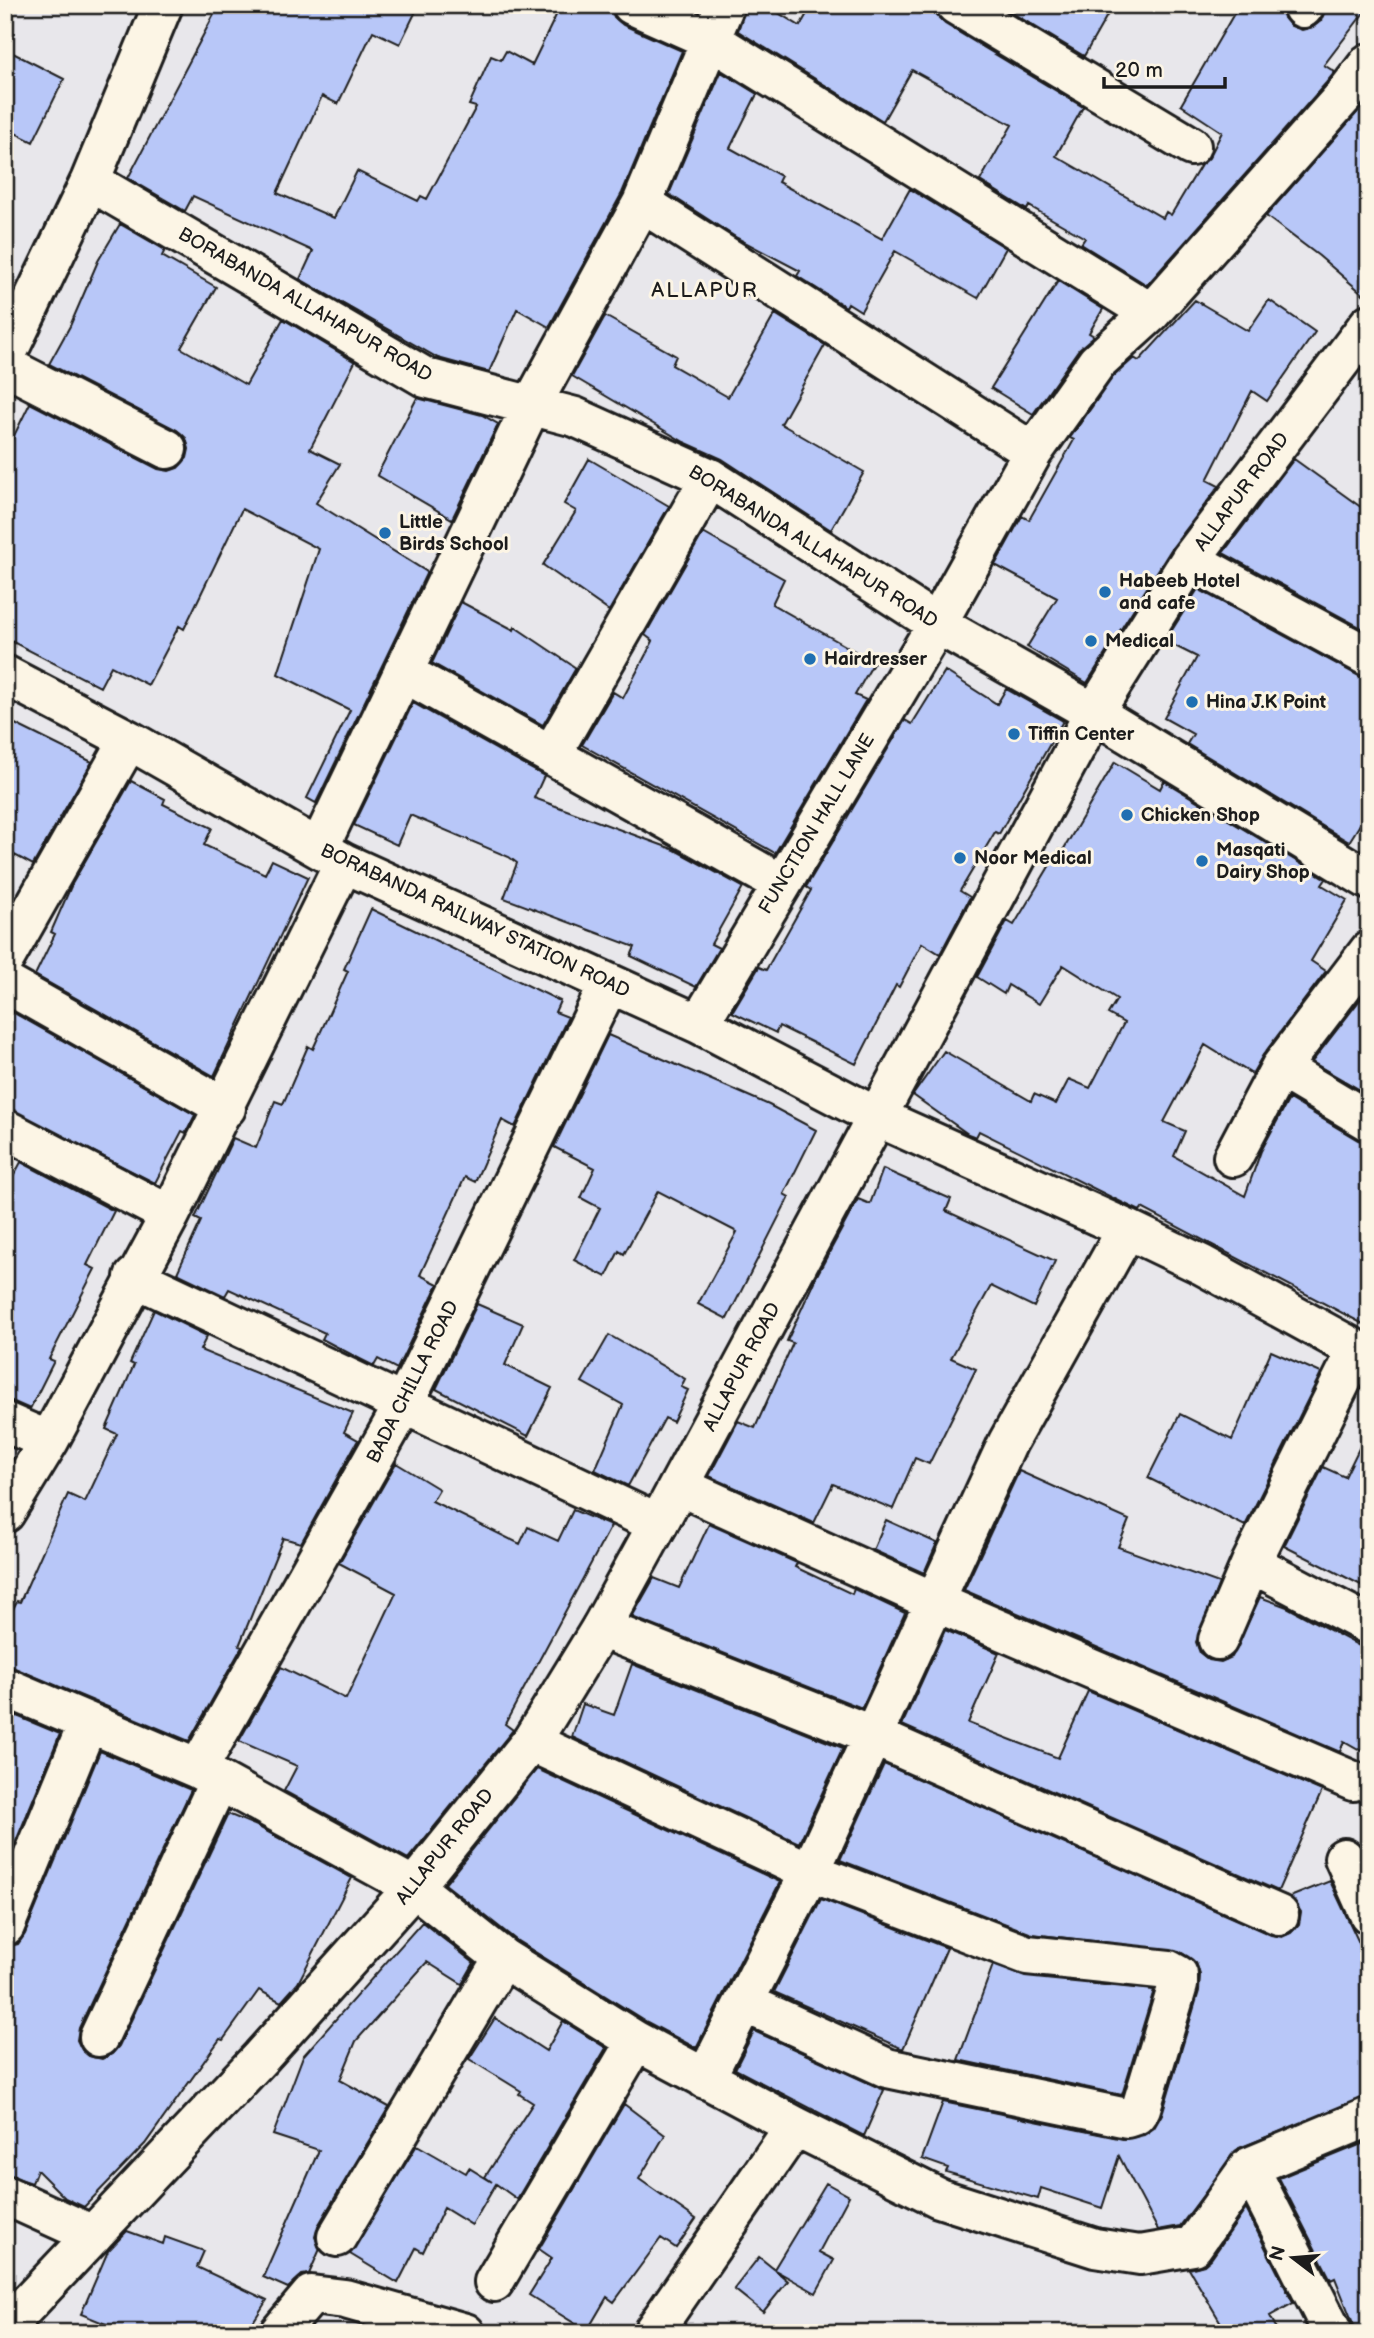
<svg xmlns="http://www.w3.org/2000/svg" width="1374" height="2338" font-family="'Balsamiq Sans',sans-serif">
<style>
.building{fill:#b8c7f8;stroke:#1c1c1c;stroke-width:2}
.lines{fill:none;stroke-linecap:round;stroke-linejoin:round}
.minor-casing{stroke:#1c1c1c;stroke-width:44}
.secondary-casing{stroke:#1c1c1c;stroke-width:44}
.minor{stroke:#fcf5e5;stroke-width:38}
.secondary{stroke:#fcf5e5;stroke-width:38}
.poi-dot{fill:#1f6fb2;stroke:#fcf5e5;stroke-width:2.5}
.labels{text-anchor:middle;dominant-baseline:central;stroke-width:6;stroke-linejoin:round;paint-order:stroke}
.street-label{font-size:19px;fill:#1c1c1c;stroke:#fcf5e5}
.poi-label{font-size:19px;font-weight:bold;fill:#1c1c1c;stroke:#fcf5e5;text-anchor:start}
.neighbourhood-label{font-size:21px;letter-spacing:2px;fill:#1c1c1c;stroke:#fcf5e5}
</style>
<rect width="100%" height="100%" fill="#e8e7eb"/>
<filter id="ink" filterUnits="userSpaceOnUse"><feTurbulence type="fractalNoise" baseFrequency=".0143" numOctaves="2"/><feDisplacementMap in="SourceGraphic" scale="14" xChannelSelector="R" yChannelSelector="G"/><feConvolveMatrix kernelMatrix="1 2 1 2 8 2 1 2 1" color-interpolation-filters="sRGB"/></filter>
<g filter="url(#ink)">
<path class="building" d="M 219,5 L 419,5 L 400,44 L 373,31 L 338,104 L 322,96 L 277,193 L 334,218 L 357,171 L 418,201 L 421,196 L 427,199 L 476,107 L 469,105 L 491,56 L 501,60 L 506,51 L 532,65 L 561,5 L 610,5 L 614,17 L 623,25 L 682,51 L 622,193 L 549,327 L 517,309 L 489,372 L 438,358 L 300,279 L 313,251 L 193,196 L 185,211 L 128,178 Z
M 746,5 L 765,5 L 800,26 L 812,5 L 934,5 L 937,16 L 945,24 L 1083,107 L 1056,156 L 1163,218 L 1166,212 L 1171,215 L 1201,165 L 1209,158 L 1222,132 L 1181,105 L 1239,5 L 1282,5 L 1284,18 L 1291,26 L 1302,30 L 1313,27 L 1321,21 L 1327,5 L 1369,6 L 1324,65 L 1335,72 L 1326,83 L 1147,285 L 1081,244 L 1085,238 L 1029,206 L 1027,210 L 980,181 L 1012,125 L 912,70 L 883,121 L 738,31 Z
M 999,5 L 1113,5 L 1084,56 Z
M 5,49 L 64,79 L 33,142 L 5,128 Z
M 721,72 L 757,94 L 730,148 L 781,176 L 778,182 L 882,239 L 910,189 L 1006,248 L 978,298 L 895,251 L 861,311 L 848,303 L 846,307 L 797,276 L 800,271 L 737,238 L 669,194 Z
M 1369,99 L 1369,299 L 1319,256 L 1266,216 Z
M 120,224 L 165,250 L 162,256 L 216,287 L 181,348 L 246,385 L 283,319 L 355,362 L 310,449 L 340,464 L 316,503 L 427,572 L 316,803 L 307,798 L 350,710 L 278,674 L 319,549 L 242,509 L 184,629 L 179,626 L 148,685 L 111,666 L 100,687 L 5,638 L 5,454 L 30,403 L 158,469 L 169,471 L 178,468 L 187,458 L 189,449 L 186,438 L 177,430 L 49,364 L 70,326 L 98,261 Z
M 1058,281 L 1103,309 L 1089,333 L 1094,336 L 1079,349 L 1033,414 L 991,388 Z
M 1195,300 L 1248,331 L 1269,300 L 1315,332 L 1267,401 L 1252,391 L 1207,480 L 1219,486 L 1172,548 L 1087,683 L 1027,647 L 1057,598 L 995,565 L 1022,516 L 1029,520 L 1074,440 L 1070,438 L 1113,377 L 1134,358 L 1139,361 Z
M 775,314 L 825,345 L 781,424 L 864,472 L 831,530 L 722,459 L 684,442 L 572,376 L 605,316 L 676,356 L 672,365 L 728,397 Z
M 417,398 L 482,415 L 498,424 L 452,519 L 377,475 Z
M 589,459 L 669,506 L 609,611 L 543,565 L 576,511 L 564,504 Z
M 1294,459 L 1369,513 L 1369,632 L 1223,553 Z
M 703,533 L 784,579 L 772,604 L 874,662 L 855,695 L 866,700 L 775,853 L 582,745 L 613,692 L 623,698 L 653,641 L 645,635 Z
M 1198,589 L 1359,676 L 1369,679 L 1369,810 L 1349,842 L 1187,744 L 1193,734 L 1164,718 L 1197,657 L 1165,641 Z
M 461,602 L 514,630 L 515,627 L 576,668 L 543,725 L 432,663 Z
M 945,671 L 997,704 L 1006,689 L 1063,721 L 999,834 L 995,832 L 960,891 L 970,897 L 940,954 L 922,943 L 899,987 L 896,985 L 856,1064 L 779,1026 L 776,1033 L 732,1012 L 759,967 L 766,970 L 811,890 L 806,887 L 905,720 L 912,724 Z
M 413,703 L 544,776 L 534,798 L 675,850 L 743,887 L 711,944 L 719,948 L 696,987 L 631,956 L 635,947 L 504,898 L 517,863 L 509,857 L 410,815 L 397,845 L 354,825 Z
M 5,719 L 92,762 L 33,865 L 5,850 Z
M 1115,762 L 1160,789 L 1164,781 L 1326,879 L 1322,885 L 1347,900 L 1311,961 L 1326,971 L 1263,1055 L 1252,1074 L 1205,1045 L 1164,1122 L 1185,1131 L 1174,1156 L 1245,1196 L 1261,1151 L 1289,1099 L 1358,1140 L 1369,1143 L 1369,1327 L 1142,1208 L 1140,1211 L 1123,1203 L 979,1131 L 976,1137 L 968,1134 L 913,1095 L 944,1051 L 1031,1101 L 1034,1094 L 1056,1104 L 1069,1079 L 1090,1088 L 1124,1023 L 1108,1014 L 1117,999 L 1063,965 L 1039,1004 L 1008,985 L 1004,994 L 977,977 L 1007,921 L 1014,925 L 1059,850 L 1062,852 Z
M 131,781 L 165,799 L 163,804 L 212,828 L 204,845 L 265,874 L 272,860 L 308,877 L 214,1076 L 35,975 L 55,934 L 51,932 L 72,884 Z
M 371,909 L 560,1001 L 555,1012 L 568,1017 L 515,1127 L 502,1120 L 475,1182 L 465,1177 L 420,1275 L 438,1284 L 397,1369 L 378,1359 L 374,1366 L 360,1359 L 322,1339 L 325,1333 L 229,1289 L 225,1296 L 177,1273 L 201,1221 L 195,1218 L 233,1138 L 256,1148 L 275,1101 L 283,1104 L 308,1046 L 313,1049 L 348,971 L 344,969 Z
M 1363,996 L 1369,1000 L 1369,1095 L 1312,1062 Z
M 5,1008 L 195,1115 L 186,1133 L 182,1131 L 155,1183 L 5,1107 Z
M 608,1035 L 769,1105 L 816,1130 L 784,1194 L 789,1197 L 727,1319 L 698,1304 L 737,1232 L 658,1191 L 624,1254 L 619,1251 L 606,1277 L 574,1260 L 600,1208 L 581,1198 L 595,1168 L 554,1147 Z
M 21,1162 L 114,1211 L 87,1265 L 95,1269 L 49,1359 L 54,1361 L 30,1409 L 5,1398 L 5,1192 Z
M 883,1169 L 951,1199 L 946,1211 L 1055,1261 L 1034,1307 L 991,1286 L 951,1358 L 976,1369 L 929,1464 L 915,1458 L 893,1509 L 833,1484 L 814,1523 L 709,1476 L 738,1421 L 755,1428 L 793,1343 L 787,1341 L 816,1277 L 858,1199 L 870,1204 Z
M 477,1304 L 523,1324 L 505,1365 L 552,1388 L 528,1436 L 436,1389 Z
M 154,1310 L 207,1336 L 200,1350 L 353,1413 L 344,1432 L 358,1440 L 301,1543 L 283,1538 L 239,1646 L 242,1647 L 189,1741 L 5,1664 L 5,1625 L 17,1601 L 20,1602 L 68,1494 L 85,1502 L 117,1434 L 106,1429 L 134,1365 L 130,1363 Z
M 609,1335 L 685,1379 L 681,1387 L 688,1390 L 673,1422 L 665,1418 L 628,1486 L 595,1470 L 623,1405 L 582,1382 Z
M 1271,1351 L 1321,1373 L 1245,1526 L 1148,1478 L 1180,1414 L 1232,1440 Z
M 1369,1428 L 1369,1589 L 1284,1546 L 1323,1467 L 1345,1477 Z
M 396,1463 L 439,1489 L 432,1501 L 520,1544 L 528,1527 L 558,1541 L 573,1510 L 611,1526 L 505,1724 L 513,1730 L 408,1859 L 284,1791 L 297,1766 L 239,1741 L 281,1667 L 346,1699 L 396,1593 L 339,1563 Z
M 1019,1471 L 1129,1520 L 1118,1547 L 1219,1583 L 1196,1642 L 1200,1653 L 1209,1660 L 1221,1662 L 1232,1657 L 1260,1597 L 1287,1607 L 1369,1651 L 1369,1755 L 1344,1741 L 1340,1752 L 964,1590 Z
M 886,1520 L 937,1543 L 924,1573 L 873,1550 Z
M 709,1524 L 797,1563 L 795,1567 L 852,1594 L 854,1589 L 905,1613 L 862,1708 L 632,1617 L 654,1578 L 679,1588 Z
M 945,1630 L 999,1653 L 968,1723 L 1058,1758 L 1088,1691 L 1322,1791 L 1278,1891 L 902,1725 Z
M 632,1664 L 843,1748 L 799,1843 L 572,1737 L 583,1704 L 614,1715 Z
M 12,1714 L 60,1734 L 5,1868 L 5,1730 Z
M 100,1751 L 191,1790 L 79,2028 L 77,2040 L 82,2050 L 89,2056 L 102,2059 L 112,2054 L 119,2046 L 228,1814 L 257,1826 L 352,1878 L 298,1983 L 281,2002 L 259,1990 L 223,2040 L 220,2039 L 145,2144 L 84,2207 L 65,2198 L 37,2170 L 32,2183 L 5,2174 L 5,1947 L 18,1944 L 25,1934 Z
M 884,1764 L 1271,1935 L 1282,1937 L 1291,1933 L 1299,1924 L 1301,1912 L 1290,1897 L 1330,1881 L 1369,1964 L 1369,2096 L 1239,2148 L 1180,2226 L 1158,2230 L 1119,2156 L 1102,2208 L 1041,2188 L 1038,2199 L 946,2172 L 948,2168 L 922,2159 L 943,2102 L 1123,2139 L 1144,2135 L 1154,2128 L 1162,2114 L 1199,1991 L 1200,1975 L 1196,1963 L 1179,1951 L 1032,1934 L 840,1860 Z
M 537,1769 L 780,1882 L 696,2048 L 647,2022 L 516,1940 L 445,1884 Z
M 821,1899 L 947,1948 L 903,2049 L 774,1992 Z
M 422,1922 L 474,1963 L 462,1984 L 427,1962 L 356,2041 L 340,2080 L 389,2107 L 318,2226 L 315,2237 L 320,2249 L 309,2274 L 302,2275 L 288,2288 L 263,2277 L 319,2150 L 273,2135 L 303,2056 Z
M 993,1965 L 1025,1977 L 1154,1990 L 1122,2095 L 958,2060 Z
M 495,2018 L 546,2051 L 563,2021 L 606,2048 L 517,2199 L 496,2184 L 472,2225 L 444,2208 L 423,2252 L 416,2248 L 398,2283 L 350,2254 L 417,2145 L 466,2173 L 469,2168 L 492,2182 L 485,2177 L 533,2103 L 519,2094 L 521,2091 L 469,2059 Z
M 754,2031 L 884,2090 L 864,2136 L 735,2069 Z
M 624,2104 L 665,2135 L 639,2179 L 696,2219 L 676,2248 L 661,2238 L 614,2302 L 607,2297 L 587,2331 L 529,2295 L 552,2258 L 539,2249 Z
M 1369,2141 L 1369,2333 L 1357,2333 L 1335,2278 L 1331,2280 L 1279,2178 Z
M 826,2183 L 849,2196 L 819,2252 L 834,2260 L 816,2293 L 775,2270 L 788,2281 L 763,2312 L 734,2289 L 759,2257 L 774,2269 Z
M 1246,2209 L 1293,2303 L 1270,2316 L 1279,2333 L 1227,2333 L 1189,2269 L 1204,2265 L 1211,2259 Z
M 127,2231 L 163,2244 L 165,2237 L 204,2251 L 197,2267 L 267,2300 L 246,2333 L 128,2333 L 81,2314 L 108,2251 Z"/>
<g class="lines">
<defs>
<path id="minor" d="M 632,5 L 711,40 L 1151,313
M 956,5 L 1191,146
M 1303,8 L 1305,5
M 90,181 L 426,378 L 575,417 L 710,478 L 937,624 L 1094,713 L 1190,560 L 1369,324
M 642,203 L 725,5
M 5,358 L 90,181 L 163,5
M 5,366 L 167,449
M 1190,560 L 1369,657
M 403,672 L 780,883
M 5,675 L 129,740 L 344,863 L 699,1024 L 875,1116 L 1127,1229
M 552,753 L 710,478
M 319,848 L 531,406 L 642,203 L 1033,452
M 5,958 L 129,740
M 5,983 L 226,1108
M 699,1024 L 937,624 L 1033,452 L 1097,362 L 1151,313 L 1343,97 L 1369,63
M 1280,1068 L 1369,1121
M 5,1129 L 170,1215
M 1233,1157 L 1280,1068 L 1369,951
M 134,1277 L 658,1524
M 5,1422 L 49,1441
M 679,1486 L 933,1601 L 1353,1781
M 5,1513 L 49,1441 L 170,1215 L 344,863
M 1251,1563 L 1369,1625
M 601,1628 L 871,1735 L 1279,1915
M 5,1687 L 198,1769 L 414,1887 L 503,1958 L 636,2041 L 795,2126 L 939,2198 L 1095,2248 L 1140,2255 L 1193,2246 L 1249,2167 L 1369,2117
M 531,1742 L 810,1872 L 1027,1955 L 1169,1970 L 1178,1975 L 1178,1985 L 1141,2108 L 1136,2115 L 1127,2118 L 887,2068 L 745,2003
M 198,1769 L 403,1406 L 609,984
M 1344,1858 L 1369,1914
M 5,1926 L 88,1723
M 99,2037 L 219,1781
M 705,2079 L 810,1872 L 1008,1442 L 1127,1229 L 1202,1265 L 1357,1350 L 1251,1563 L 1218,1640
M 1249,2167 L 1333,2333
M 5,2195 L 93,2235
M 337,2237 L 503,1958
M 494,2282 L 636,2041
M 653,2332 L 795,2126
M 279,2333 L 311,2295 L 345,2299 L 465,2333"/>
<path id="secondary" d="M 5,2328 L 261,2057 L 414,1887 L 531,1742 L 601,1628 L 658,1524 L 1094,713 L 1369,880"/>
</defs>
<use href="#minor" class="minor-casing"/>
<use href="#secondary" class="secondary-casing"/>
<use href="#minor" class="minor"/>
<use href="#secondary" class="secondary"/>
</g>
</g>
<g class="poi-dot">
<circle cx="385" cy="533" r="7"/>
<circle cx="1105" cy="592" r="7"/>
<circle cx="1091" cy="641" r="7"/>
<circle cx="810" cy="659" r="7"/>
<circle cx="1192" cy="702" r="7"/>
<circle cx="1014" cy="734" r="7"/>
<circle cx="1127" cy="815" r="7"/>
<circle cx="960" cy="858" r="7"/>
<circle cx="1202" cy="861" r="7"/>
</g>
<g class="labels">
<g class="street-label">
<text transform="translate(305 305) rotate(30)">BORABANDA ALLAHAPUR ROAD</text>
<text transform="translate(1242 492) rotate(-53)">ALLAPUR ROAD</text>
<text transform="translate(813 547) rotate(32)">BORABANDA ALLAHAPUR ROAD</text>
<text transform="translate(817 824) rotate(-59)">FUNCTION HALL LANE</text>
<text transform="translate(475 921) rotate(25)">BORABANDA RAILWAY STATION ROAD</text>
<text transform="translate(742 1367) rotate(-62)">ALLAPUR ROAD</text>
<text transform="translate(413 1382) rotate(-63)">BADA CHILLA ROAD</text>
<text transform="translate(445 1847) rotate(-51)">ALLAPUR ROAD</text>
</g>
<g class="poi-label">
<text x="399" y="522">Little<tspan x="399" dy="22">Birds School</tspan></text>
<text x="1119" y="581">Habeeb Hotel<tspan x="1119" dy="22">and cafe</tspan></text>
<text x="1105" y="641">Medical</text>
<text x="824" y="659">Hairdresser</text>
<text x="1206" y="702">Hina J.K Point</text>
<text x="1028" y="734">Tiffin Center</text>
<text x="1141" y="815">Chicken Shop</text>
<text x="1216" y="850">Masqati<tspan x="1216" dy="22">Dairy Shop</tspan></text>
<text x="974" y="858">Noor Medical</text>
</g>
<g class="neighbourhood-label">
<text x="705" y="290">ALLAPUR</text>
</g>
</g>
<rect width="1374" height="2338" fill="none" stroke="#fcf5e5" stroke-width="28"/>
<rect x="14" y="14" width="1346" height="2310" fill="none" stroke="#1c1c1c" stroke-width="2.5" filter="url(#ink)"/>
<g transform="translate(1293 2258) rotate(286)" stroke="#fcf5e5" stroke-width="5" paint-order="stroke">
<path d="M0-5L12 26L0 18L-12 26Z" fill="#1c1c1c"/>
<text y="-10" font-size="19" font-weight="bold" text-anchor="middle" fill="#1c1c1c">N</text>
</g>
<path d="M1104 77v10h121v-10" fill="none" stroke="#1c1c1c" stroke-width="3.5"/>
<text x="1115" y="77" font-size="21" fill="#1c1c1c" stroke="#fcf5e5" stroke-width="5" paint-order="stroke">20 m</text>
</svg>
